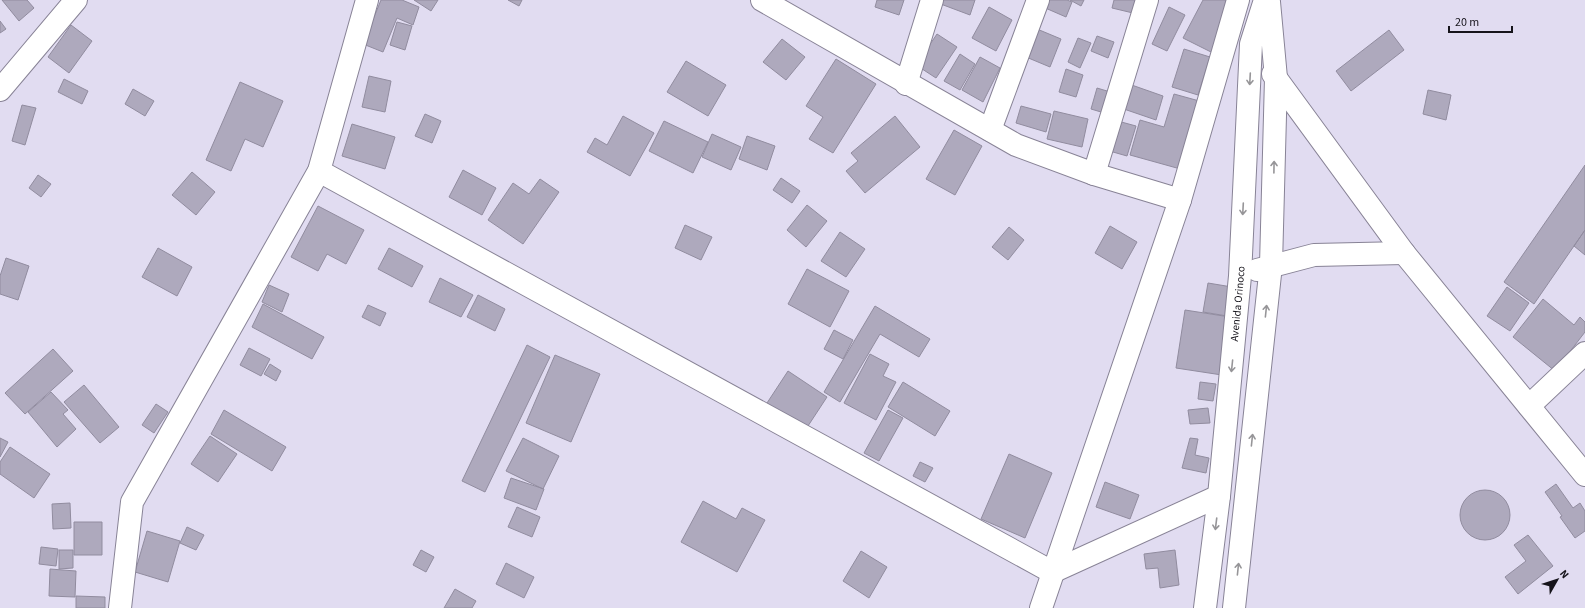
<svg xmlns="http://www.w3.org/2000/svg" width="1585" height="608" font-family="'Source Sans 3',sans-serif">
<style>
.building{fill:#aea9bd;stroke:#918c9f}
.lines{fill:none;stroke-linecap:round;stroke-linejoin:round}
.minor-casing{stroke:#888396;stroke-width:24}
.minor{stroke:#fff;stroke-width:22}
.oneway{stroke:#969598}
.labels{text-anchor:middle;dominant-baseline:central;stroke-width:4;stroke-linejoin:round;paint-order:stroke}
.street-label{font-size:11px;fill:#16141b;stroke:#e1dcf1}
</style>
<rect width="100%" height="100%" fill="#e1dcf1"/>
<path class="building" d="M 2,0 L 27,0 L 34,8 L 19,21 Z
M 381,0 L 402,0 L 419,7 L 413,25 L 397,18 L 383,52 L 363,44 Z
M 414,0 L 438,0 L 431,11 Z
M 508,0 L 522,0 L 519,6 Z
M 877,0 L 904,0 L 899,15 L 875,7 Z
M 939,0 L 975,0 L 970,15 L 938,3 Z
M 1046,0 L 1067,0 L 1072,2 L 1066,17 L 1043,7 Z
M 1070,0 L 1084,0 L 1081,6 Z
M 1114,0 L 1136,0 L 1133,13 L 1112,8 Z
M 1203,0 L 1237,0 L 1211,52 L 1183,38 Z
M 989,7 L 1012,20 L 996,51 L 972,38 Z
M 1169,7 L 1185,15 L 1167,51 L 1152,44 Z
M 0,21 L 6,29 L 0,33 Z
M 397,22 L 412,26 L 405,50 L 390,45 Z
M 71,25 L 92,41 L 69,73 L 48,57 Z
M 1037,29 L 1061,39 L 1050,67 L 1026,57 Z
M 1389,30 L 1404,50 L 1351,91 L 1336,71 Z
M 937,34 L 957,47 L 936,78 L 916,65 Z
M 1097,36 L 1114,42 L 1108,58 L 1091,51 Z
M 1078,38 L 1091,43 L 1080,68 L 1068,62 Z
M 782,39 L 805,57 L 786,80 L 763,62 Z
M 1184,49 L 1210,57 L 1198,95 L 1172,87 Z
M 960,54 L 975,64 L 960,90 L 944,81 Z
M 980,57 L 1000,68 L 983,102 L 962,90 Z
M 836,59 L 876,84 L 833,153 L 809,139 L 823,117 L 806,106 Z
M 686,61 L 726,85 L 708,116 L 667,92 Z
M 1066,69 L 1083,75 L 1076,97 L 1059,92 Z
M 369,76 L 391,81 L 385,112 L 362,107 Z
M 64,79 L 88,91 L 82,104 L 58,92 Z
M 240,82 L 283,101 L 263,147 L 245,139 L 231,171 L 206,160 Z
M 1126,83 L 1163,96 L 1156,120 L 1118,107 Z
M 1097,88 L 1117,94 L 1111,115 L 1091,109 Z
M 133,89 L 154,101 L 145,116 L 125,104 Z
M 1428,90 L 1451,95 L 1446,120 L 1423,114 Z
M 1174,94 L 1203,102 L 1184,170 L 1130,155 L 1140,120 L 1164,127 Z
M 22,105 L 36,108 L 25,145 L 12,141 Z
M 1021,106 L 1051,114 L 1046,132 L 1016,123 Z
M 1054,111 L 1088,119 L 1082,147 L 1047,139 Z
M 425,114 L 441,121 L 432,143 L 415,136 Z
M 623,116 L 654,133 L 630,176 L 587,152 L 595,138 L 607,145 Z
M 895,116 L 920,147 L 865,193 L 846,171 L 858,161 L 851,153 Z
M 1114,120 L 1136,126 L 1127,156 L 1106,150 Z
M 664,121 L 708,142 L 693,173 L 649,151 Z
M 352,124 L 395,137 L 385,169 L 342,156 Z
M 954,130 L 982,146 L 955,195 L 926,179 Z
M 712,134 L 741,147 L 731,170 L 702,157 Z
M 747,136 L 775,146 L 767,170 L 739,159 Z
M 1585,165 L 1585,230 L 1534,304 L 1504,282 Z
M 463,170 L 496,188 L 482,215 L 449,197 Z
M 192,172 L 215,192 L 196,215 L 172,195 Z
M 38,175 L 51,184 L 41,197 L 29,188 Z
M 781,178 L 800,191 L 792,203 L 773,190 Z
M 540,179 L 559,192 L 523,244 L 488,220 L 513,183 L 529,194 Z
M 807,205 L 827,221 L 806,247 L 787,230 Z
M 318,206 L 364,230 L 346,264 L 327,254 L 318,271 L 291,257 Z
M 685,225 L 712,237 L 701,260 L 675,248 Z
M 1110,226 L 1137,242 L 1122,269 L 1095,253 Z
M 1009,227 L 1024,240 L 1008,260 L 992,247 Z
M 1585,230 L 1585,255 L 1574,246 Z
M 840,232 L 865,249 L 846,277 L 821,261 Z
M 158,248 L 192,267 L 177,296 L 142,277 Z
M 389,248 L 423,266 L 412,287 L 378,269 Z
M 6,258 L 29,266 L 18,300 L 0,294 L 0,276 Z
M 807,269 L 849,291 L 830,327 L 788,304 Z
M 440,278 L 473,295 L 461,317 L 429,302 Z
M 1208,283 L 1232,287 L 1227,316 L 1203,312 Z
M 269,285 L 289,294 L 282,312 L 262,302 Z
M 1507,287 L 1529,303 L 1510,331 L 1487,316 Z
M 478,295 L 505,309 L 495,331 L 467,317 Z
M 1543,299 L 1574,325 L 1580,317 L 1585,322 L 1585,332 L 1555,371 L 1513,337 Z
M 263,304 L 324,337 L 312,359 L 252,327 Z
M 368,305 L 386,313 L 380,326 L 362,317 Z
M 875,306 L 930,339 L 919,357 L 880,334 L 840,402 L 824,392 Z
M 1185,310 L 1230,317 L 1222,375 L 1176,368 Z
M 834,330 L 853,340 L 843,359 L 824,349 Z
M 527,345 L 550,357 L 485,492 L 462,481 Z
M 249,348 L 270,359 L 261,376 L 240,365 Z
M 53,349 L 73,371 L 25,414 L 5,393 Z
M 870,354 L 889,364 L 883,376 L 896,382 L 876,420 L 844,403 Z
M 555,355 L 600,374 L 571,442 L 526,423 Z
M 270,364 L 281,371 L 276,381 L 264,374 Z
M 788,371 L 827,397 L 806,429 L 767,403 Z
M 903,382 L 950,411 L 935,436 L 888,407 Z
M 1200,382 L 1216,384 L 1213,401 L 1198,399 Z
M 84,385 L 119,427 L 100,443 L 64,402 Z
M 51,392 L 68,410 L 63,414 L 76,429 L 57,447 L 28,412 Z
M 156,404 L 168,412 L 154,433 L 142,425 Z
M 1208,408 L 1210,423 L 1190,424 L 1188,410 Z
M 224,410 L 286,447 L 272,471 L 211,434 Z
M 888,410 L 903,418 L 879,461 L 864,453 Z
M 210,436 L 237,454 L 218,482 L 191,464 Z
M 0,438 L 8,442 L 0,457 Z
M 523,438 L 559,456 L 543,489 L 506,471 Z
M 1190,438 L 1198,439 L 1195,455 L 1209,458 L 1206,473 L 1182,468 Z
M 10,447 L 50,474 L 34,498 L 0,474 L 0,462 Z
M 1009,454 L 1052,473 L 1025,538 L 981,519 Z
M 920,462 L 933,468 L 925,482 L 913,476 Z
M 511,478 L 544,489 L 536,510 L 504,498 Z
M 1105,482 L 1139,495 L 1130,519 L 1096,507 Z
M 1556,484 L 1573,508 L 1580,503 L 1585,511 L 1585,531 L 1575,538 L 1560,517 L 1562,516 L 1545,492 Z
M1460 515a25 25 0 1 1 50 0a25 25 0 1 1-50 0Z
M 703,501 L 736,519 L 742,508 L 765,520 L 737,572 L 681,542 Z
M 70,503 L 71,528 L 53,529 L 52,504 Z
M 517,507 L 540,517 L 532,537 L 508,527 Z
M 74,522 L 102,522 L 102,555 L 74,555 Z
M 187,527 L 204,535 L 196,550 L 180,543 Z
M 147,531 L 180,541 L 168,582 L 135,572 Z
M 1528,535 L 1553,566 L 1518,594 L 1505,577 L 1526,561 L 1514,545 Z
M 41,547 L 58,549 L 56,566 L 39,564 Z
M 59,550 L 73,550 L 73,568 L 59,569 Z
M 421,550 L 434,557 L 426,572 L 413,565 Z
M 1175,550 L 1179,585 L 1160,588 L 1158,568 L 1146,569 L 1144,554 Z
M 861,551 L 887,567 L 869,598 L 843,581 Z
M 506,563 L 534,577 L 524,598 L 496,584 Z
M 50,569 L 76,571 L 75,597 L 49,596 Z
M 455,589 L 476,601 L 472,608 L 444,608 Z
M 76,596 L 105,597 L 105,608 L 76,608 Z"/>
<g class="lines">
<defs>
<g id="minor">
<path d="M 762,0 L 1016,145 L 1094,174 L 1180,200"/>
<path d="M 1273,74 L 1404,253 L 1585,475"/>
<path d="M 906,84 L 932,0"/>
<path d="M 0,90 L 76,0"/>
<path d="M 990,130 L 1038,0"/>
<path d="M 319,171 L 1052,572 L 1219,496"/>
<path d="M 1094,174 L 1147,0"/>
<path d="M 1257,270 L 1314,255 L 1404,253"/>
<path d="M 1529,406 L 1585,353"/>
<path d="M 120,608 L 132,502 L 319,171 L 367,0"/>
<path d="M 1041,608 L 1180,200 L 1238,0"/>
<path id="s1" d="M 1205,608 L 1219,496 L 1240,276 L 1251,44 L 1265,0"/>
<path d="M 1234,608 L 1271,265 L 1276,78 L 1269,2"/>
</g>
</defs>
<use href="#minor" class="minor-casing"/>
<use href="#minor" class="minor"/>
</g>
<defs><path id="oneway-shaft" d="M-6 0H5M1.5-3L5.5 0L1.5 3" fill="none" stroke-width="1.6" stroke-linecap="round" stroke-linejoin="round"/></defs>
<g class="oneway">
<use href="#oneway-shaft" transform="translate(1250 79) rotate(93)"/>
<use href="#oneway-shaft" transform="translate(1274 167) rotate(-89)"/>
<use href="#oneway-shaft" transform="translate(1243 209) rotate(93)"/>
<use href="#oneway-shaft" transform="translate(1266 311) rotate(-84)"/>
<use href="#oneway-shaft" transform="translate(1232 366) rotate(96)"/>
<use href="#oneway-shaft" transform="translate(1252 440) rotate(-84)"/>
<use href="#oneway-shaft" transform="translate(1216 524) rotate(97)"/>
<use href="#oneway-shaft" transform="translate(1238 569) rotate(-84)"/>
</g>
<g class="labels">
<g class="street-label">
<text stroke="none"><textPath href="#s1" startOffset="306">Avenida Orinoco</textPath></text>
</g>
</g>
<g transform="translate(1557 580) rotate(51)" stroke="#e1dcf1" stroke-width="3" paint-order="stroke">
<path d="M0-3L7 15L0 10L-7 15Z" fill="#16141b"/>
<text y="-6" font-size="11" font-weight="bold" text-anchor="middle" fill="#16141b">N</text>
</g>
<path d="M1449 26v6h63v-6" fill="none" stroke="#16141b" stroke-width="2"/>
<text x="1455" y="26" font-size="12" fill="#16141b" stroke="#e1dcf1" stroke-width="3" paint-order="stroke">20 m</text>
</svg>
